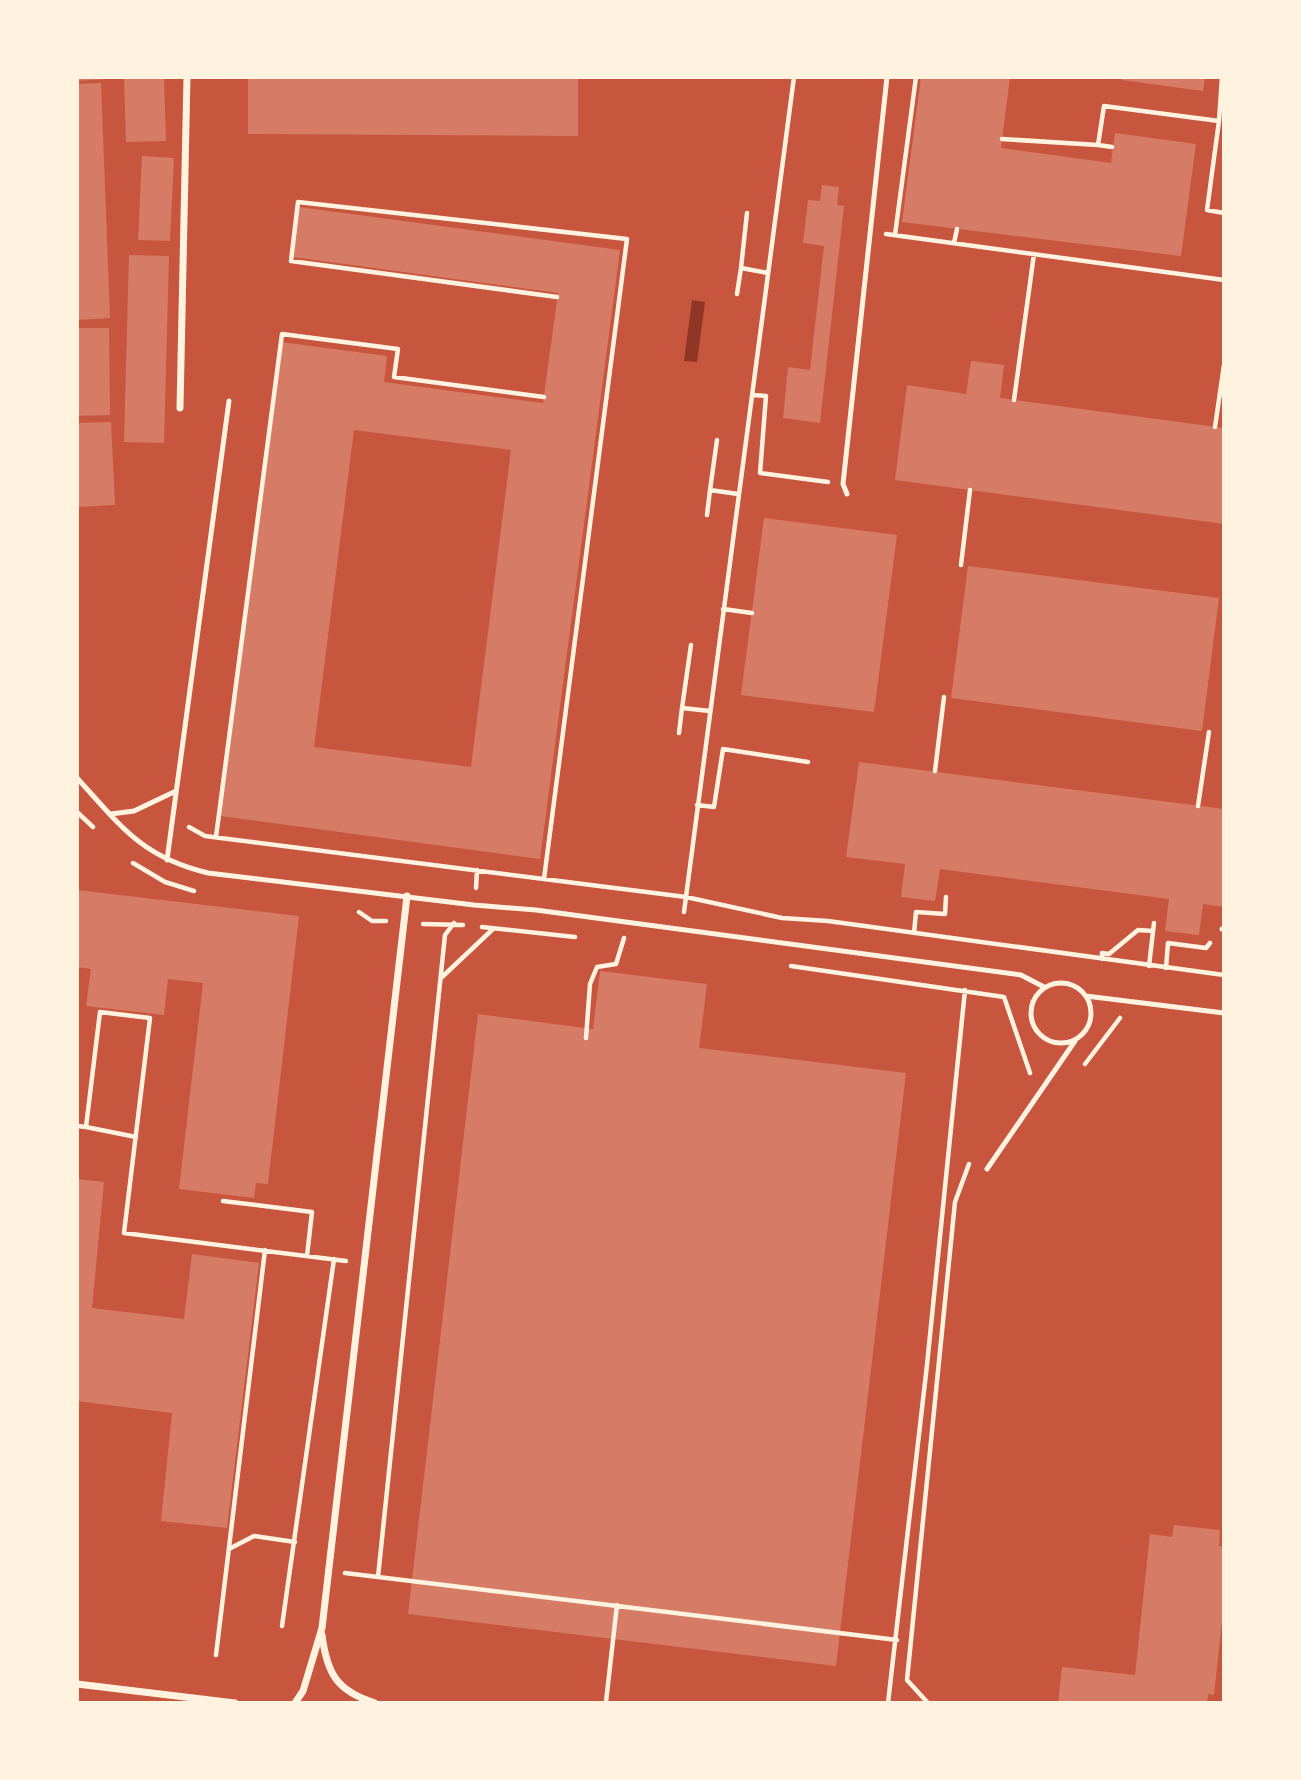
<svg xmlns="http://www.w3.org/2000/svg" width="1301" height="1780" font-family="Poppins,sans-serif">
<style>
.water{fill:#8f3625}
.building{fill:#d67c66;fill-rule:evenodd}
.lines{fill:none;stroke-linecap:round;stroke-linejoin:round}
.path{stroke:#fff3e0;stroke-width:4.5}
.service{stroke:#fff3e0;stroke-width:5}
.minor{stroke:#fff3e0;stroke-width:7}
</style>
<rect width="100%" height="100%" fill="#c8553d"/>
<path class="water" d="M 692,300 L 705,302 L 697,362 L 684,361 Z"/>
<path class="building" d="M 77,77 L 105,77 L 105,79 L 77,81 Z
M 124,77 L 164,77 L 166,141 L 126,142 Z
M 248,77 L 578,77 L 578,136 L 248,134 Z
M 921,77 L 1010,77 L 1001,148 L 1111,163 L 1115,133 L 1196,144 L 1181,256 L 902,222 Z
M 1123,77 L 1205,77 L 1203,91 L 1122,80 Z
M 101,83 L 110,318 L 77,320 L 77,84 Z
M 142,156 L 174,158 L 170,241 L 138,240 Z
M 822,185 L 839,187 L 837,205 L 844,206 L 820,423 L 783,418 L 788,367 L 810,370 L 824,246 L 803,243 L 808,200 L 820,201 Z
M 299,207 L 620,250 L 540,859 L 220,816 L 281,342 L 387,356 L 384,382 L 543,403 L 558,293 L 293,257 ZM 354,430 L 511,450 L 471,767 L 314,747 Z
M 129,255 L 169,256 L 164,443 L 124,442 Z
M 77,328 L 109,328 L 110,415 L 77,416 Z
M 971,361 L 1004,365 L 1000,398 L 1224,428 L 1224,524 L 895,480 L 907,385 L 966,394 Z
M 111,422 L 115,505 L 77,507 L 77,423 Z
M 764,518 L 897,535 L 874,712 L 741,695 Z
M 968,566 L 1219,598 L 1202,731 L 951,698 Z
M 859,762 L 1224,809 L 1224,907 L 1203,904 L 1199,935 L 1165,931 L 1169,899 L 940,869 L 935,901 L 901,897 L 905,864 L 846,857 Z
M 77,890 L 299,916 L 268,1184 L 256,1183 L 254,1198 L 179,1189 L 203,983 L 168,979 L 164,1015 L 86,1006 L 91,969 L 77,967 Z
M 600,971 L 707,984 L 699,1048 L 906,1073 L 836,1666 L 408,1614 L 478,1014 L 593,1029 Z
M 77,1179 L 104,1182 L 92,1308 L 184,1319 L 192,1254 L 259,1263 L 227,1528 L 161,1521 L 172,1413 L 77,1401 Z
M 1174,1525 L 1220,1530 L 1219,1546 L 1224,1547 L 1224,1603 L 1214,1695 L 1208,1694 L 1207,1703 L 1058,1703 L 1062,1667 L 1135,1675 L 1150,1534 L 1172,1537 Z"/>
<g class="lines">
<path class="path" d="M 1219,121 L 1222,77
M 1002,139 L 1098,145 L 1104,106 L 1219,121 L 1207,210 L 1224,213
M 1098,145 L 1112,147
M 886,234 L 1224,280
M 895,235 L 916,77
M 954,243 L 957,229
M 741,268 L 747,213
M 737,294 L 741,268 L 768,273
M 752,395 L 766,396 L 760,473 L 828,482
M 1014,400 L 1034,254
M 1215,427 L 1224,365
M 710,490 L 717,440
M 707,515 L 710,490 L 738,494
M 961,565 L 970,490
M 723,609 L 752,613
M 682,708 L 691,645
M 679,733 L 682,708 L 710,711
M 935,771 L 944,697
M 697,805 L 714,807 L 723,749 L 808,762
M 1198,806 L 1209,732
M 77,812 L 93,827
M 189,827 L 205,836 L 686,897 L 782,918 L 828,921 L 1224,975
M 216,837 L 282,334 L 398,349 L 394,377 L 544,397
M 133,863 L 165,882 L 194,891
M 544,879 L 627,239 L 298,202 L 291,261 L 557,297
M 476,888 L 477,870
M 359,912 L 372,921 L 386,921
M 684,912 L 794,77
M 423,924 L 463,925
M 482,927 L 575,937
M 914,933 L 916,912 L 945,914 L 946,897
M 1102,959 L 1102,953 L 1109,954 L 1138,930 L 1153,931
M 791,966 L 1004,997 L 1030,1073
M 1149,966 L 1154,923
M 1166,968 L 1168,943 L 1206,948 L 1210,943
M 441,978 L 493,929
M 586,1038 L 590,984 L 597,967 L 616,964 L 624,938
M 1085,1064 L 1120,1018
M 77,1126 L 86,1127 L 100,1012 L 150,1018 L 124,1233 L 346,1261
M 86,1127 L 136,1137
M 223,1201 L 312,1212 L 307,1256
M 229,1549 L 254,1536 L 295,1542
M 345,1573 L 897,1640
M 378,1577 L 445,935 L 454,923
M 282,1626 L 334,1259
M 216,1655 L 265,1250
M 606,1702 L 617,1605
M 888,1703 L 927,1365 L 965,990
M 928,1703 L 907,1680 L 955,1202 L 969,1164"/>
<path class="service" d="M 847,494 L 843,484 L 887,77
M 77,778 C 121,826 141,857 208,873 L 474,905 L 536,910 L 1021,975 L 1044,987
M 111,814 L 134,811 L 176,791
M 167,860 L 229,401
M 1222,929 L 1224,929
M1031 1013a30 30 0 1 1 60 0a30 30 0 1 1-60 0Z
M 1086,996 L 1224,1013
M 987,1169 L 1075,1041"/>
<path class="minor" d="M 180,408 L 187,77
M 322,1635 C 327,1674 337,1691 375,1703
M 77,1684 L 235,1703
M 295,1703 L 303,1691 L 322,1628 L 407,896"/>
</g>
<rect width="1301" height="1780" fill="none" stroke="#fff3e0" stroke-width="158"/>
</svg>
